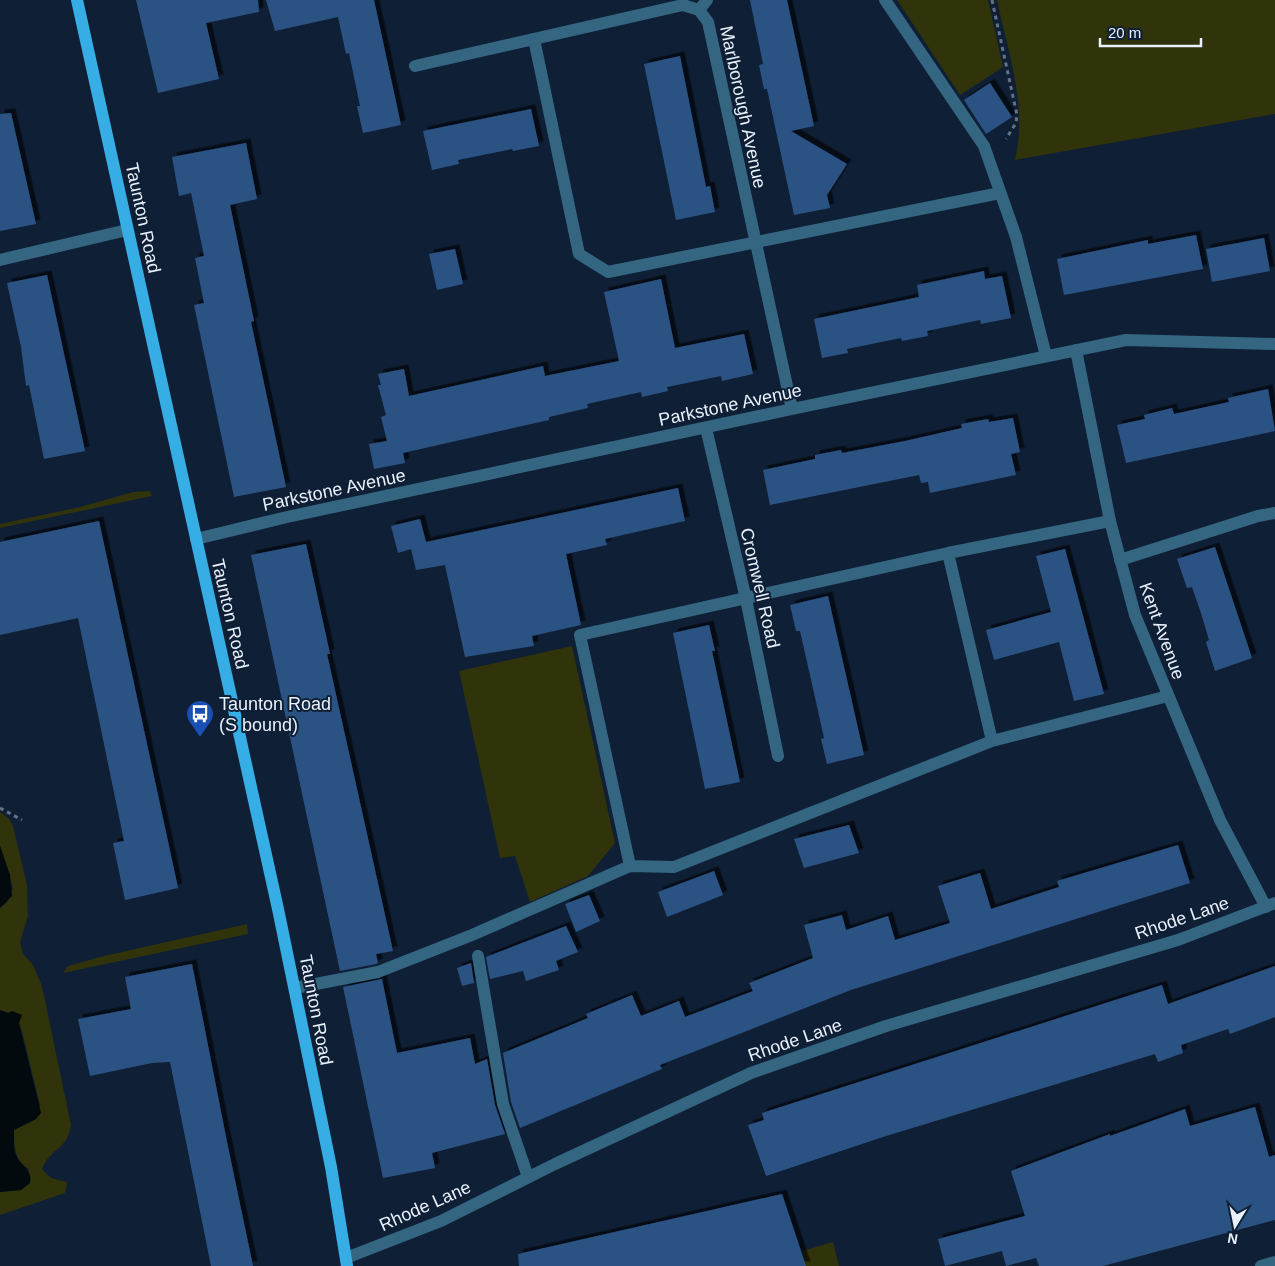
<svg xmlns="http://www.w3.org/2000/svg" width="1275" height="1266" font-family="Arial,sans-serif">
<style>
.green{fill:#31330b}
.water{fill:#020a0d}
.building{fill:#2c5283;filter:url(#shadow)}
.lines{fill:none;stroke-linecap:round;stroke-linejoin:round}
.path{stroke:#657284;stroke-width:3;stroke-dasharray:4 4;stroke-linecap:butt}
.service{stroke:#346681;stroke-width:12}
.minor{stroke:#346681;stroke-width:12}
.primary{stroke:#36aee5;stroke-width:12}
.labels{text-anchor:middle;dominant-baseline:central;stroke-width:4;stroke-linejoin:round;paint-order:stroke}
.street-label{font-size:18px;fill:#e8f1fd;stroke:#0f1f35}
.poi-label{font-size:18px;fill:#e8f1fd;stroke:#0f1f35;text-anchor:start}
</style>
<defs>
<filter id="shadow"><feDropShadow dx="4.5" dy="-4.5" stdDeviation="0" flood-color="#0009"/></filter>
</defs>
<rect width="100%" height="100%" fill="#0f1f35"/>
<path class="green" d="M 897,0 L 988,0 L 1003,67 L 960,95 Z
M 997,0 L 1275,0 L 1275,114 L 1015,160 C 1028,106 1008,53 997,0 Z
M 150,491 L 152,496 L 0,528 L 0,524 L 80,507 L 133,492 Z
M 572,646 L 615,843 L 588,876 L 530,902 L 515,856 L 500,858 L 459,671 Z
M 0,812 L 9,819 L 13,826 L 27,885 L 28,916 L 20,942 L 23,954 L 33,965 L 42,986 L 71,1125 C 67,1151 50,1148 42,1169 L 51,1178 L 67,1182 L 65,1193 L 0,1215 L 0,1192 L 21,1190 L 29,1169 C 14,1160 14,1146 14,1130 L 36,1119 L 40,1105 L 22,1031 L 19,1023 L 8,1013 L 0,1010 L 0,908 L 7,902 L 13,888 L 0,846 Z
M 247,924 L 248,934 L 63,973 L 68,966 L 104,956 Z
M 833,1242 L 839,1266 L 805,1266 L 802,1251 Z"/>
<path class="water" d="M 0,846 L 10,875 L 12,896 L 0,908 Z
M 0,1010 L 8,1013 L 12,1011 L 22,1015 L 19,1023 L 41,1113 L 36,1119 L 14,1130 C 14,1138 13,1147 16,1155 C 21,1167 33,1169 30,1183 L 21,1190 L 0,1192 Z"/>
<path class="building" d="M 136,0 L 258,0 L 259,12 L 206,23 L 219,79 L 158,93 Z
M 266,0 L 374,0 L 401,125 L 363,133 L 357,106 L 360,106 L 349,53 L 346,54 L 338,17 L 275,31 Z
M 750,0 L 787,0 L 814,126 L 791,131 L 847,164 L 827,195 L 830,208 L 794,215 L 767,89 L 764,89 L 759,65 L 763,64 Z
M 680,56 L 706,187 L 710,186 L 715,212 L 676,220 L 644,64 Z
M 990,83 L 1012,117 L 986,134 L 964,100 Z
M 531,109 L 539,146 L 513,151 L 512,149 L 458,160 L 459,164 L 432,170 L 423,131 Z
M 11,113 L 36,224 L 0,231 L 0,114 Z
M 246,143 L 257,199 L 230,205 L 254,321 L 251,322 L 286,487 L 234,497 L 194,305 L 204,303 L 195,258 L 204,256 L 191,193 L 179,196 L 172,157 Z
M 1196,235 L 1203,269 L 1064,295 L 1057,259 L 1148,240 L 1148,244 Z
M 1264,238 L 1270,271 L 1212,282 L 1206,249 Z
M 455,249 L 463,284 L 437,290 L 429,254 Z
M 984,271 L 985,279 L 1002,276 L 1011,318 L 981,324 L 980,320 L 927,331 L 928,336 L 902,341 L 901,338 L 847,349 L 848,353 L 822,358 L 814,319 L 919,297 L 917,285 Z
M 47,275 L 85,451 L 44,459 L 29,385 L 26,386 L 21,347 L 7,283 Z
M 661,279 L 675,348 L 744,334 L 753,374 L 722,381 L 721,376 L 667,387 L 668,391 L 642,397 L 641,392 L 587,404 L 588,408 L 549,417 L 549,420 L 403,453 L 405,463 L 374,469 L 369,444 L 387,441 L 381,417 L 386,415 L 378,385 L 381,385 L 378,374 L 404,369 L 409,396 L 543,366 L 545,376 L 619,361 L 604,292 Z
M 1268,389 L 1275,431 L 1126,463 L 1117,425 L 1145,419 L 1144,415 L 1172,408 L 1174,414 L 1229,402 L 1228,398 Z
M 1013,418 L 1020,452 L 1011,454 L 1016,475 L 930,493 L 928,482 L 921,483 L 919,475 L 770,505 L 763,470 L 815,459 L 815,455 L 841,450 L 842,453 L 905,441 L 962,428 L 961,424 L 988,419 L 989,422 Z
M 678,488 L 685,521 L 605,539 L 607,545 L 566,554 L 581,625 L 532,636 L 534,646 L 465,657 L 445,565 L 416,570 L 411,549 L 398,553 L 391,526 L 420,519 L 426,542 Z
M 99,521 L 178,888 L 125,900 L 113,843 L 124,841 L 78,618 L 0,635 L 0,542 Z
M 306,544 L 330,654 L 327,654 L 393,951 L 376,954 L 378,963 L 376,964 L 340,971 L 251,555 Z
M 1215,547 L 1252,658 L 1215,671 L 1206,642 L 1209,640 L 1201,613 L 1192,587 L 1187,588 L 1177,559 Z
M 1065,549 L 1104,694 L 1074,701 L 1059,642 L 994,660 L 986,630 L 1051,612 L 1036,556 Z
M 828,596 L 864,755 L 827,764 L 821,739 L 824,738 L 812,684 L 800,631 L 796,631 L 790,605 Z
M 709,625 L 715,651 L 712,651 L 740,782 L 705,789 L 673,633 Z
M 849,825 L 859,853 L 804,868 L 794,839 Z
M 1178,845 L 1190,883 L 851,990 L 660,1065 L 662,1069 L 520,1128 L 511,1102 L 503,1053 L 588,1018 L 586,1014 L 632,995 L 641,1016 L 679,1001 L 685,1017 L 753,991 L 749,983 L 813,958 L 804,925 L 842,915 L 846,930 L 888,916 L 895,940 L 950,923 L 938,886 L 980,873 L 991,909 L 1059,887 L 1057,881 Z
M 714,871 L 723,895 L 667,917 L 658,892 Z
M 589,895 L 600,921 L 576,932 L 565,904 Z
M 566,926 L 578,952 L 556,961 L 559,970 L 526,981 L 523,971 L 490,979 L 486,957 Z
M 471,963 L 474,983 L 462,986 L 457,968 Z
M 192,964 L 227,1142 L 253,1266 L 211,1266 L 170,1062 L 152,1063 L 90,1076 L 78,1019 L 131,1009 L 125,977 Z
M 1275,966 L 1275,1017 L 1230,1034 L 1228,1029 L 1181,1045 L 1183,1053 L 1158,1062 L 1155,1054 L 883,1137 L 766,1176 L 748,1125 L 764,1120 L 762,1113 L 1162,985 L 1168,1004 Z
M 382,979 L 397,1053 L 470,1038 L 475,1064 L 487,1059 L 495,1105 L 505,1134 L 432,1153 L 435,1168 L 383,1178 L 343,987 Z
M 1255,1107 L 1269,1157 L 1275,1155 L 1275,1220 L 1103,1266 L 1039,1266 L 1036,1258 L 1006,1266 L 1002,1251 L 945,1266 L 938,1239 L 1025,1216 L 1011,1171 L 1110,1134 L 1110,1136 L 1185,1109 L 1190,1126 Z
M 782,1194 L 806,1266 L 519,1266 L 518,1254 Z"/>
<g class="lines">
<path class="path" d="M 992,0 L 1017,115 L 1016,123 L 1006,139
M 0,808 L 22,820"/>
<path class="service" d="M 885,0 L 984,146 L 1016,237 L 1046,356
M 534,39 L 579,254 L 608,272 L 1000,193
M 0,260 L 127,230
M 948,553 L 992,741
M 1120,560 L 1258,516 L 1275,513
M 630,866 L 580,635 L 948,553 L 1110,521
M 478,956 L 503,1104 L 528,1177
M 295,988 L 378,972 L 472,935 L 630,866 L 674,867 L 992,741 L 1168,696"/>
<path class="minor" d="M 699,10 L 707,0
M 415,66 L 683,5 L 699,10 L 708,22 L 792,409
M 1076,350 L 1110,521 L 1135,615 L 1220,820 L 1266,907
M 706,428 L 746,599 L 778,756
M 196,539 L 287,517 L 792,409 L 1126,340 L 1275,344
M 346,1258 L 441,1221 L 555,1164 L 751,1073 L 886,1026 L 1178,940 L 1275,903
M 1261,1266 L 1275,1262"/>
<path class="primary" d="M 77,0 L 278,909 L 331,1167 L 347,1266"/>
</g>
<defs>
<symbol id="bus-pin" viewBox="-11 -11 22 30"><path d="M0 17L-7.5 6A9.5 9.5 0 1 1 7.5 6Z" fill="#1a4fb4" stroke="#0f1f35"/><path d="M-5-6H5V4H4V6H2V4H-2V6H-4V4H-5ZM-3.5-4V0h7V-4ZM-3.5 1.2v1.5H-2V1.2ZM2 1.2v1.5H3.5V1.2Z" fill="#fff"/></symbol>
</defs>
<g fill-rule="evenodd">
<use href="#bus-pin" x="184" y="698" width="32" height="43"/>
</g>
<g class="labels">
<g class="street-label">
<text transform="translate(743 107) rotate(78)">Marlborough Avenue</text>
<text transform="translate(143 218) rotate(78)">Taunton Road</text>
<text transform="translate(730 405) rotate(-12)">Parkstone Avenue</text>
<text transform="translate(334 490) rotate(-12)">Parkstone Avenue</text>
<text transform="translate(760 588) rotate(77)">Cromwell Road</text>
<text transform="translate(230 614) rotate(77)">Taunton Road</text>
<text transform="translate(1162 631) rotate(70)">Kent Avenue</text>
<text transform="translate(1182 918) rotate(-19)">Rhode Lane</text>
<text transform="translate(316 1010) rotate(79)">Taunton Road</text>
<text transform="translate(795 1040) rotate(-19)">Rhode Lane</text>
<text transform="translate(425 1206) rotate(-24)">Rhode Lane</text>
</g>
<g class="poi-label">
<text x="219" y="704">Taunton Road<tspan x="219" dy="21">(S bound)</tspan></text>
</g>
</g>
<g transform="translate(1235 1226) rotate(190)" stroke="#0f1f35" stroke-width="4" paint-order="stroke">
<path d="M0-4L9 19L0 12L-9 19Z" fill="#e8f1fd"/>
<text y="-8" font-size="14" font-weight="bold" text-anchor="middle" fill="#e8f1fd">N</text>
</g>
<path d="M1100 38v8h101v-8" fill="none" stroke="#e8f1fd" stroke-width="2.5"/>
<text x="1108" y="38" font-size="15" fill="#e8f1fd" stroke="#0f1f35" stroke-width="4" paint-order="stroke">20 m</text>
</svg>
